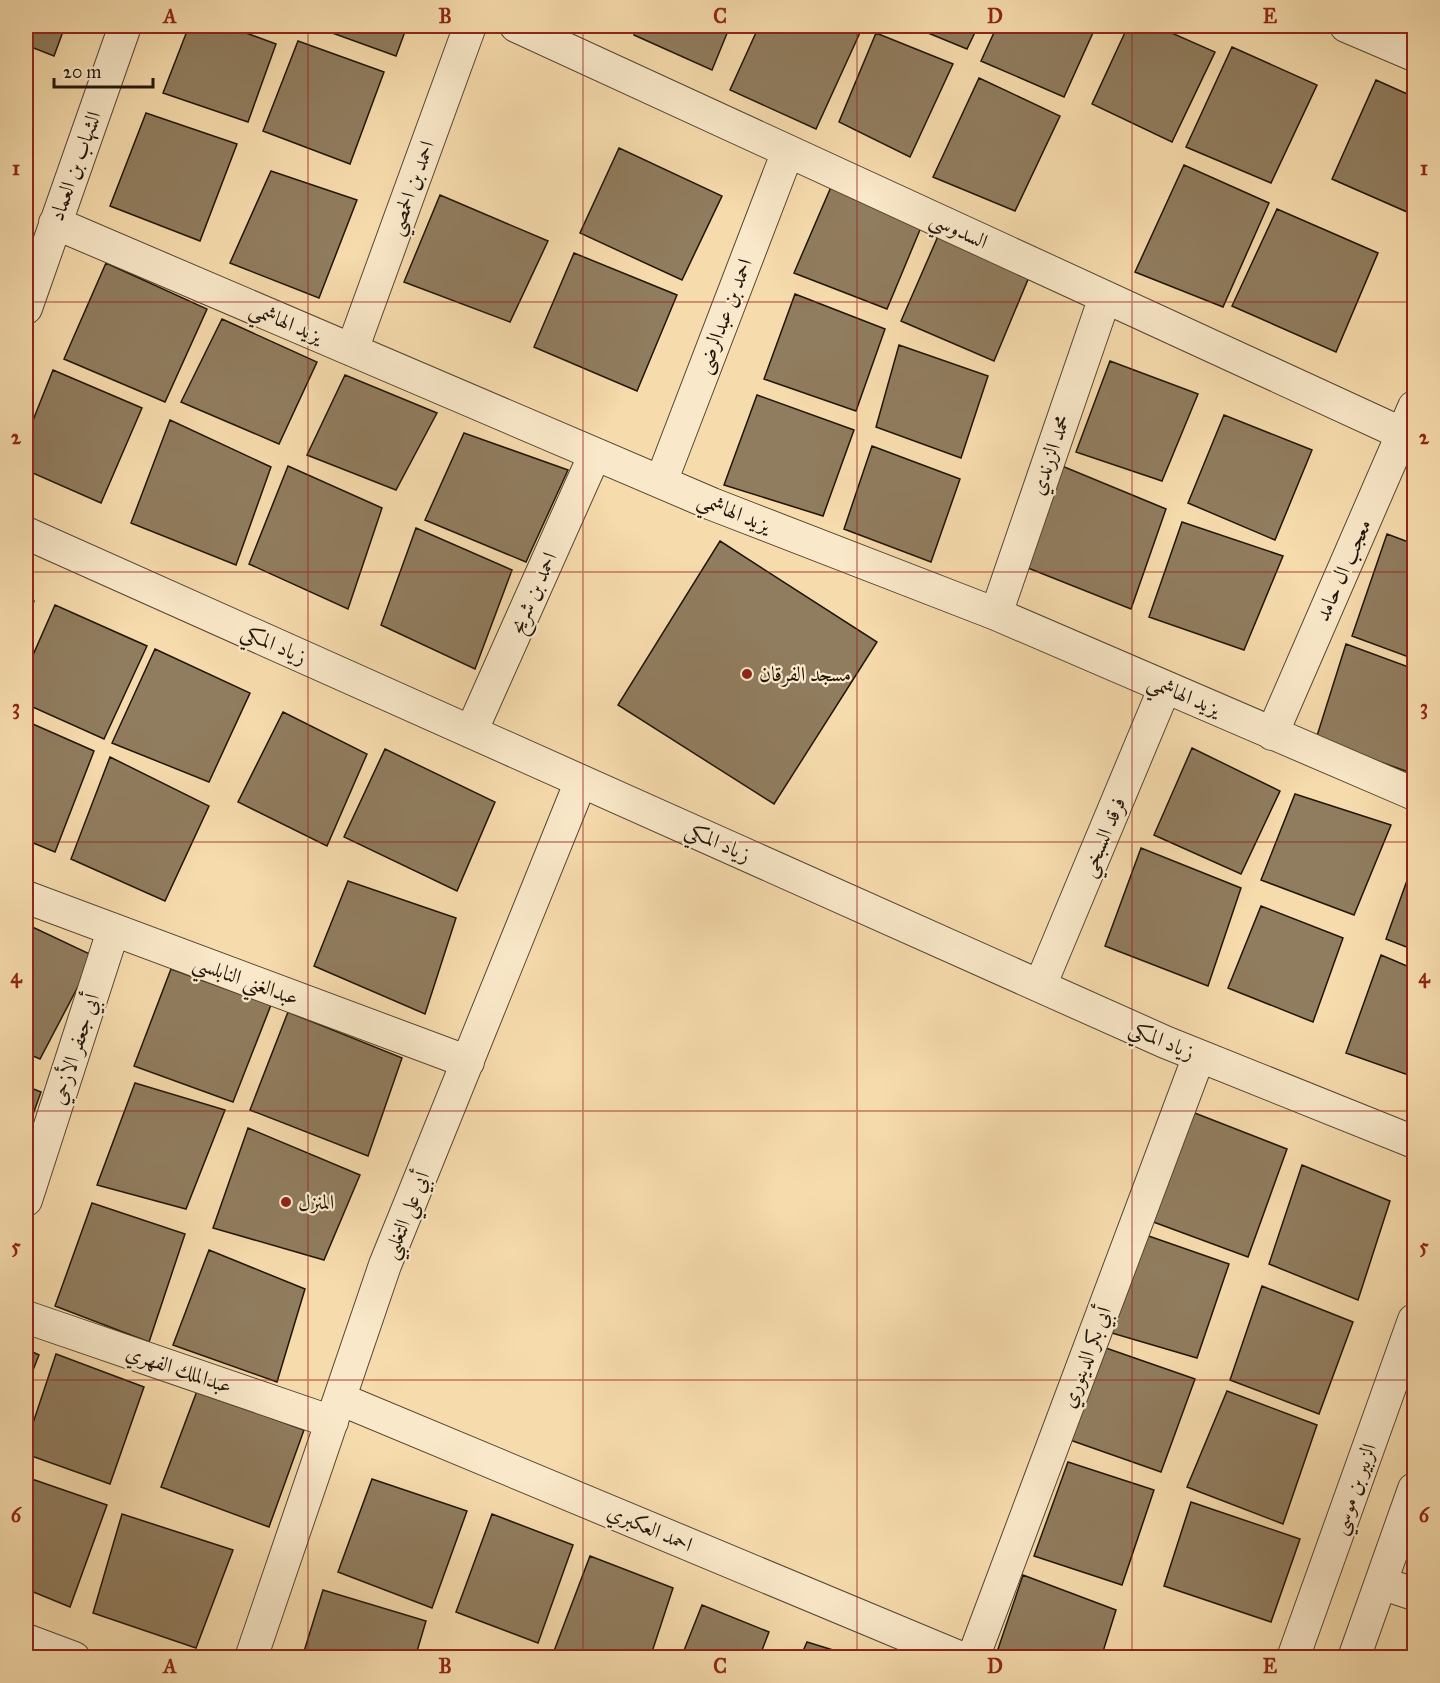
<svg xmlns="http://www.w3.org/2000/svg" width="1440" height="1683" font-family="'IM FELL Great Primer',Amiri,serif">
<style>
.building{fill:#907c5e;stroke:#211509;stroke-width:1.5}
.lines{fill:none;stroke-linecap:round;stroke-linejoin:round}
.street-casing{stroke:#564632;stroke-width:34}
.street{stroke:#f9e8c9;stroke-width:32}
.grid{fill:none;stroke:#8f2418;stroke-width:1.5;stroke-opacity:0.55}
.poi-dot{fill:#8f2418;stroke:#f9e8c9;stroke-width:2}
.labels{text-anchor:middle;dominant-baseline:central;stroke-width:4.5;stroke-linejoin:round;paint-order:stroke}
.street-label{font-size:21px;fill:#211509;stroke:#f9e8c9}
.poi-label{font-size:21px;fill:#211509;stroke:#f9e8c9;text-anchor:start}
.neatline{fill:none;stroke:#8f2418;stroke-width:2}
.grid-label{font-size:20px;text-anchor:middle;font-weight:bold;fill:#8f2418}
</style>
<rect width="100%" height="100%" fill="#f6dbac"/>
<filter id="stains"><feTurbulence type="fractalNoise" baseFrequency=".00333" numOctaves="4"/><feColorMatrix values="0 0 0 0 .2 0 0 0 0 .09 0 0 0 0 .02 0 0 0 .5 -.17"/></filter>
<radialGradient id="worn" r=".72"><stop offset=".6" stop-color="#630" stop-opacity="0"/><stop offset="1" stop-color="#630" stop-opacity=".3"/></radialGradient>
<path class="building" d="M 26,26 L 65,26 L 54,56 L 26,45 Z
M 189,26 L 227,26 L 276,44 L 248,122 L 163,93 Z
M 313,26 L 407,26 L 396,56 Z
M 638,26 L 730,26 L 712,70 L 634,35 Z
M 759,26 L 863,26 L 816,129 L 730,90 Z
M 911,26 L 978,26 L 967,49 Z
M 997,26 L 1096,26 L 1064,97 L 981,61 Z
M 1128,26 L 1156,26 L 1215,52 L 1172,142 L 1092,104 Z
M 876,33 L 953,64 L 910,157 L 839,122 Z
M 298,41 L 384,72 L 350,164 L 263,131 Z
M 1232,47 L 1317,85 L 1271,183 L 1186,147 Z
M 979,78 L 1060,116 L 1015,211 L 933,177 Z
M 1376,80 L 1414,97 L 1414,215 L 1332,179 Z
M 146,113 L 237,144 L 200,241 L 110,206 Z
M 619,148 L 722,196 L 682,280 L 580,233 Z
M 1184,165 L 1269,203 L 1223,307 L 1135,272 Z
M 271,171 L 357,200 L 319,298 L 230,263 Z
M 831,187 L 922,225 L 887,309 L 794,273 Z
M 440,195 L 548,241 L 510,322 L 404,282 Z
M 1277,209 L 1378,253 L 1336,352 L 1232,306 Z
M 939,234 L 1029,277 L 994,361 L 901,321 Z
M 574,253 L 677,295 L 637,391 L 534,347 Z
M 106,263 L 207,309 L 165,402 L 64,359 Z
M 795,294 L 885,329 L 856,411 L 764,379 Z
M 222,319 L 317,362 L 279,444 L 181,402 Z
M 899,345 L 988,376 L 961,458 L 876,427 Z
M 1110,361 L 1198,394 L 1162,481 L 1076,452 Z
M 53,370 L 142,408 L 101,503 L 26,470 L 26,438 Z
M 345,375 L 437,413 L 396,490 L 307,455 Z
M 757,395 L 854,430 L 823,516 L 724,485 Z
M 1224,415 L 1312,450 L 1275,540 L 1188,503 Z
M 170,420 L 271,467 L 236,565 L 131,523 Z
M 464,433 L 568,470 L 526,562 L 425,520 Z
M 872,446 L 960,479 L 931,562 L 844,529 Z
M 288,466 L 382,508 L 348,609 L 249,564 Z
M 1062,466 L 1166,509 L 1131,609 L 1028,568 Z
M 1182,522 L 1283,556 L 1244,650 L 1149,617 Z
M 416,528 L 512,570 L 475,669 L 381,625 Z
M 1387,534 L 1414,544 L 1414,659 L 1352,636 Z
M 720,541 L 877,642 L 774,804 L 618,705 Z
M 26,597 L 34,601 L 26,619 Z
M 55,605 L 147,646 L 104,739 L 26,704 L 26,671 Z
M 1346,644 L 1414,669 L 1414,774 L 1316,739 Z
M 155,649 L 250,693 L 209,782 L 112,743 Z
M 283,712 L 367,754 L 327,846 L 238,802 Z
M 26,721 L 94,751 L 55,852 L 26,840 Z
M 1192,748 L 1280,791 L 1241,874 L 1154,835 Z
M 385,749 L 495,802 L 457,891 L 344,837 Z
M 110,757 L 209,806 L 165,901 L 71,859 Z
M 1295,794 L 1391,825 L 1354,915 L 1261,880 Z
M 1141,848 L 1241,888 L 1208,986 L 1105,946 Z
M 1414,861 L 1414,950 L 1386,939 Z
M 348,881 L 456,918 L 425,1014 L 314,966 Z
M 1261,906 L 1343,938 L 1313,1022 L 1228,988 Z
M 26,924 L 94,956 L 40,1059 L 26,1053 Z
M 1381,955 L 1414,969 L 1414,1077 L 1346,1053 Z
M 171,969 L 271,1005 L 233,1102 L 134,1066 Z
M 288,1012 L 402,1058 L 368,1156 L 250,1110 Z
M 135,1083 L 225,1110 L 186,1209 L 97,1185 Z
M 26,1086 L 41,1092 L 26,1134 Z
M 1187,1110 L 1287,1149 L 1248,1257 L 1148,1220 Z
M 248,1128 L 360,1175 L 324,1260 L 213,1228 Z
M 1302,1165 L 1390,1201 L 1358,1300 L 1269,1264 Z
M 92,1203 L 185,1234 L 149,1342 L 55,1306 Z
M 1140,1233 L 1229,1264 L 1197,1358 L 1105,1331 Z
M 209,1250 L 305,1289 L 277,1382 L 173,1345 Z
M 1262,1286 L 1353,1322 L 1319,1414 L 1230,1380 Z
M 1103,1347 L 1195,1379 L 1161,1472 L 1070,1440 Z
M 26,1349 L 39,1355 L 26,1388 Z
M 56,1354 L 144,1387 L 110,1484 L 26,1454 L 26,1444 Z
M 197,1391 L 304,1430 L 269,1527 L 161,1487 Z
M 1227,1391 L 1317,1425 L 1283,1524 L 1187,1487 Z
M 1068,1462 L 1154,1490 L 1122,1585 L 1034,1556 Z
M 26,1477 L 107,1505 L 70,1607 L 26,1589 Z
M 372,1479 L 467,1511 L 432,1608 L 338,1572 Z
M 1191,1502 L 1300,1539 L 1271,1622 L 1164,1586 Z
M 122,1514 L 233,1550 L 196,1648 L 93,1613 Z
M 492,1514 L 573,1545 L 538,1643 L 456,1612 Z
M 590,1556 L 673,1588 L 650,1658 L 573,1658 L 554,1651 Z
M 1023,1575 L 1116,1610 L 1101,1658 L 995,1658 Z
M 323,1590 L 426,1621 L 415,1658 L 302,1658 Z
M 702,1605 L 769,1632 L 759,1658 L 681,1658 Z
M 807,1642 L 859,1658 L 800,1658 Z"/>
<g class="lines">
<defs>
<path id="street" d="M 516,26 L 1403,434
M 1346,26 L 1414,55
M 55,223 L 712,504 L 996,614 L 1414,794
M 26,308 L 125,26
M 352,350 L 470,26
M 661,482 L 788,151
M 26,533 L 1165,1042 L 1414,1142
M 996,614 L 1105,297
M 471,732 L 595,454
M 1272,734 L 1414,407
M 26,897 L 468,1062
M 1040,986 L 1165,687
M 26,1200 L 113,931
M 26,1317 L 332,1422
M 340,1399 L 961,1658
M 1381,1583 L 1414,1594
M 26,1640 L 74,1658
M 251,1658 L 385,1265 L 581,781
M 973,1658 L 1199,1056
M 1293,1658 L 1414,1320
M 1354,1658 L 1414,1489"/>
</defs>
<use href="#street" class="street-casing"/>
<use href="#street" class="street"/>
</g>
<path class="grid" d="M 308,26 L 308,1658M 583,26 L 583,1658M 857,26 L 857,1658M 1132,26 L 1132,1658M 26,302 L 1414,302M 26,572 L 1414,572M 26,842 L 1414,842M 26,1111 L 1414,1111M 26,1380 L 1414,1380"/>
<g class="poi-dot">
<circle cx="747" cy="674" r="6"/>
<circle cx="286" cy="1202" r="6"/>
</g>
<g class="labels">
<g class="street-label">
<text transform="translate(75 166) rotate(-70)">الشهاب بن العماد</text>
<text transform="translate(411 188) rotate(-70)">احمد بن الحمصي</text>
<text transform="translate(959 230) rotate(25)">السدوسي</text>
<text transform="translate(724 316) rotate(-69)">احمد بن عبدالرضى</text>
<text transform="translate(286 322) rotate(23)">يزيد الهاشمي</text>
<text transform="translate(1050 455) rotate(-71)">محمد الزرندي</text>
<text transform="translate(734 512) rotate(22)">يزيد الهاشمي</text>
<text transform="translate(1343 570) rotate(-66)">معجب ال حامد</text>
<text transform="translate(533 593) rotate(-66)">احمد بن شريح</text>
<text transform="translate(274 644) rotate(24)">زياد المكي</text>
<text transform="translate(1184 695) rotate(23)">يزيد الهاشمي</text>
<text transform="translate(1103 837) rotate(-67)">فرقد السبخي</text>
<text transform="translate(718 842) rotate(24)">زياد المكي</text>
<text transform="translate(246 980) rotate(20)">عبدالغني النابلسي</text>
<text transform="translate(1162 1040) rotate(23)">زياد المكي</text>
<text transform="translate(75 1049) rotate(-72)">أبي جعفر الأزحي</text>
<text transform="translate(406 1215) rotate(-68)">أبي علي التغلبي</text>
<text transform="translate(1086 1357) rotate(-69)">أبي بكر الدينوري</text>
<text transform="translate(179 1369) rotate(19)">عبدالملك الفهري</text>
<text transform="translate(1354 1489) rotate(-70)">الزبير بن موسي</text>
<text transform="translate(650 1528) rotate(23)">احمد العكبري</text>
</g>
<g class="poi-label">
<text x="759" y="674">مسجد الفرقان</text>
<text x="298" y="1202">المنزل</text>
</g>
</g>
<rect width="1440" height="1683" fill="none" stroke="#f6dbac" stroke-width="66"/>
<path d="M54 78v9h99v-9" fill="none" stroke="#211509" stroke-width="3"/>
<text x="63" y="78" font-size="18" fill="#211509" stroke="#f9e8c9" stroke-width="4.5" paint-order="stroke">20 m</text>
<rect x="33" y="33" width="1374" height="1617" class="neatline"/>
<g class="grid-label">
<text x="170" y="23">A</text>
<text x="445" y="23">B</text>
<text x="720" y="23">C</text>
<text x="995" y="23">D</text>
<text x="1270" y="23">E</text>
<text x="16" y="175">1</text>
<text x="1424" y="175">1</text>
<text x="16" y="444">2</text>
<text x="1424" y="444">2</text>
<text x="16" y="714">3</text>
<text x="1424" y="714">3</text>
<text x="16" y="983">4</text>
<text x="1424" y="983">4</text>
<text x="16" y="1253">5</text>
<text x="1424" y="1253">5</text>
<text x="16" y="1522">6</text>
<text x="1424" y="1522">6</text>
<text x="170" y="1673">A</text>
<text x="445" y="1673">B</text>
<text x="720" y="1673">C</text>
<text x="995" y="1673">D</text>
<text x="1270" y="1673">E</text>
</g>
<rect width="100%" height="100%" filter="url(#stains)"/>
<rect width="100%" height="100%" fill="url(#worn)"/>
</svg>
